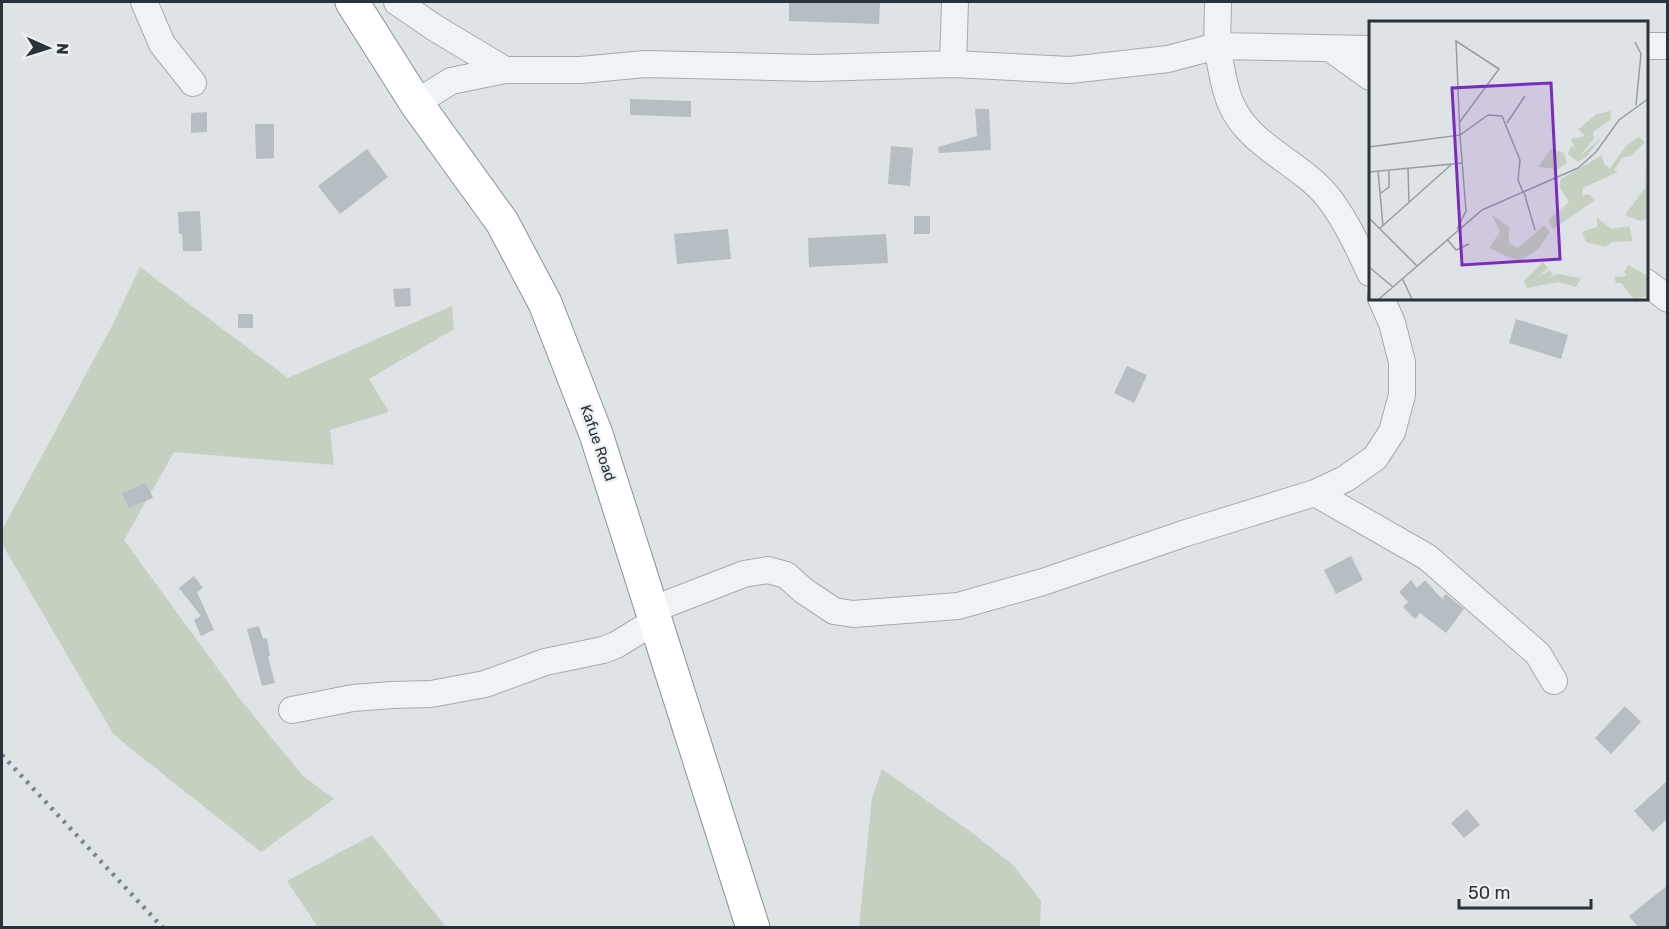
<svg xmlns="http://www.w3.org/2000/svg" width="1669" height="929" font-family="Rubik,sans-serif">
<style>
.green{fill:#c6d0c0}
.building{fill:#b6bdc3}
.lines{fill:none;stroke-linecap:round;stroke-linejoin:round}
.minor-casing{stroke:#a4abb0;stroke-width:28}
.highway-casing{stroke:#87929c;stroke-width:35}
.minor{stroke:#f0f3f5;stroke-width:26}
.highway{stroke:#fff;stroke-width:33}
.rail{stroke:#79858f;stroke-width:4.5;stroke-dasharray:3 6;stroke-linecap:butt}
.labels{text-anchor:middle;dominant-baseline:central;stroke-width:4.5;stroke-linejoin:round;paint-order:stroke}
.street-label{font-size:15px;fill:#29333c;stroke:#edf1f4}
.inset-road{fill:none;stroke:#969da2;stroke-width:1.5}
.view{fill:#7b2cbf;fill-opacity:0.15;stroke:#7b2cbf;stroke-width:3}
.inset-edge{fill:none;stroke:#29333c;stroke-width:3}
</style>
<rect width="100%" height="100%" fill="#dee3e6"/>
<path class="green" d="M 140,267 L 288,378 L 452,306 L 454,329 L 369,379 L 389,412 L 330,430 L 334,465 L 174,452 L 124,540 L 240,699 L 302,775 L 334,799 L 261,852 L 114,735 L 2,544 L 2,530 L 113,324 Z
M 882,769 L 975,835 L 1013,865 L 1041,901 L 1040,927 L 859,927 L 872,798 Z
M 372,835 L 446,927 L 318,927 L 287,881 Z"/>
<path class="building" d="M 789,2 L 880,2 L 879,24 L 789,21 Z
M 630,99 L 691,101 L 691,117 L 630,115 Z
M 975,109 L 989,109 L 991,150 L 939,153 L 938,147 L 977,136 Z
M 207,112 L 207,132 L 191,133 L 191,113 Z
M 255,124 L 274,124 L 274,158 L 256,159 Z
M 891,146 L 913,148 L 910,186 L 888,184 Z
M 367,149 L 388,177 L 340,214 L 318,186 Z
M 200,211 L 202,251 L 183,251 L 182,234 L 179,234 L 178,212 Z
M 914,216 L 930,216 L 930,234 L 914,234 Z
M 728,229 L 731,259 L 677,264 L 674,234 Z
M 886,234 L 888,263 L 809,267 L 808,238 Z
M 410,288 L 411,306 L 395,307 L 393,289 Z
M 238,314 L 253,314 L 253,328 L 238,328 Z
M 1516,319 L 1568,335 L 1561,359 L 1509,343 Z
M 1127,366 L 1147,375 L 1134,403 L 1114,393 Z
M 146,483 L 153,498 L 129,508 L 122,493 Z
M 1351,556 L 1363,580 L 1336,594 L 1324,570 Z
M 194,576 L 203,588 L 197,592 L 214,630 L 201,636 L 194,620 L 201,616 L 179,588 Z
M 1411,580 L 1417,588 L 1425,580 L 1442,599 L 1446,594 L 1464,609 L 1446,633 L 1420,613 L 1415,619 L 1403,607 L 1408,602 L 1399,592 Z
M 259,626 L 263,639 L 267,638 L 270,656 L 268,657 L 275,683 L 262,686 L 247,629 Z
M 1625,706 L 1641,722 L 1611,754 L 1595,738 Z
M 1668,780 L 1668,818 L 1653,832 L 1634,811 Z
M 1467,809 L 1480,825 L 1464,838 L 1451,823 Z
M 1668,885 L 1668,927 L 1638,927 L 1629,916 Z"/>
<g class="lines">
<defs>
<path id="minor" d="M 144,2 L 162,44 L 193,83
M 397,2 L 435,28 L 505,70 L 581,70 L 645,64 L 815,68 L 953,64 L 1070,70 L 1168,59 L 1217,46 L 1218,2
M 1646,46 L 1668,46
M 1331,49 L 1370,77
M 1370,49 L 1217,46 C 1221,65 1223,86 1231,104 C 1249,146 1299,162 1327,196 C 1345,218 1359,248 1370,273
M 953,64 L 955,2
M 416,103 L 451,81 L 505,70
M 1646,282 L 1668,299
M 1315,493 L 1427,557 L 1538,654 L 1554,681
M 651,610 L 744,574 L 768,570 L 786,575 L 804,591 L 834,611 L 853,614 L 958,606 L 1043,582 L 1186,533 L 1315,493 L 1345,479 L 1375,458 L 1392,432 L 1402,395 L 1402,362 L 1392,323 L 1381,298
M 292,710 L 353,698 L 392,695 L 431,694 L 485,684 L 545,662 L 603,650 L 616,645 L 655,621"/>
<path id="highway" d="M 352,2 L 416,103 L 502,222 L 545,303 L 596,434 L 753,928"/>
</defs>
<use href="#minor" class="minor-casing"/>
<use href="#highway" class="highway-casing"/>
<use href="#minor" class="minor"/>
<use href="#highway" class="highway"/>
<path class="rail" d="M 2,755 L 163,928"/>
</g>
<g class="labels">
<g class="street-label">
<text transform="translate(598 443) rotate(71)">Kafue Road</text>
</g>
</g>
<g transform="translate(1369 21)">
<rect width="279" height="279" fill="#dee3e6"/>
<path d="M 242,90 L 241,99 L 224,111 L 225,118 L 209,137 L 233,116 L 217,136 L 209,141 L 199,133 L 202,125 L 206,127 L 202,118 L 216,115 L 209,108 L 228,93 ZM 270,116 L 276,121 L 262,135 L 253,137 L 245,149 L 249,151 L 214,167 L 213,175 L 220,173 L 226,179 L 184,208 L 179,199 L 200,181 L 190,165 L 192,158 L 233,134 L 235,143 L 241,147 L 258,124 ZM 182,128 L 195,132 L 198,142 L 189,148 L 169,146 ZM 276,143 L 279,198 L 271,200 L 256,194 L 276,167 ZM 123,194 L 140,206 L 140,222 L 149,227 L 175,204 L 181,211 L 170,227 L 150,241 L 120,227 L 131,211 ZM 228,197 L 243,208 L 260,205 L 264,220 L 243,221 L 237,226 L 217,221 L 213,211 L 228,206 ZM 174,241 L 179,247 L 169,256 L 181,249 L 184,254 L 178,257 L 189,253 L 212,257 L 207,266 L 189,261 L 158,267 L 155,260 ZM 259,244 L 279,255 L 279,275 L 265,278 L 252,262 L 247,262 L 245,256 L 257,255 L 255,251 Z" fill="#c6d0c0"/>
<path class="inset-road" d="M 266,21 L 272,33 L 267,84M 90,102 L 130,48 L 87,20 L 91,114 L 119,94 L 133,95 L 151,139 L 149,159 L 154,171M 138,102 L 156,75M 0,126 L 91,114 L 97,190 L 88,208M 39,147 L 40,181M 9,150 L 14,205M 0,151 L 94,142M 155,171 L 166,209M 12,172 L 20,166 L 20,150M 0,197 L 48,245M 10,208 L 83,143M 78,218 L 87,229 L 100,223M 0,246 L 24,266M 33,257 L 43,278M 10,278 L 113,189 L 209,147 L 227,131 L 250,99 L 279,78"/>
<path class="view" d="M 182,62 L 191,238 L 93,244 L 83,67 Z"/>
<rect width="279" height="279" class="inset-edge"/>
</g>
<rect width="1669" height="929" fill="none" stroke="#29333c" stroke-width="6"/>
<g transform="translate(48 48) rotate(93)" stroke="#edf1f4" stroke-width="4.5" paint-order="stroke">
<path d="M0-4.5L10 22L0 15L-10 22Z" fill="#29333c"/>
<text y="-9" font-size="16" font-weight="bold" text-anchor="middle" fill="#29333c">N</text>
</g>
<path d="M1459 899v9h132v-9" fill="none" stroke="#29333c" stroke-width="3"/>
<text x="1468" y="899" font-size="18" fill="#29333c" stroke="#edf1f4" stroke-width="4.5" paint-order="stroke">50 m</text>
</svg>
